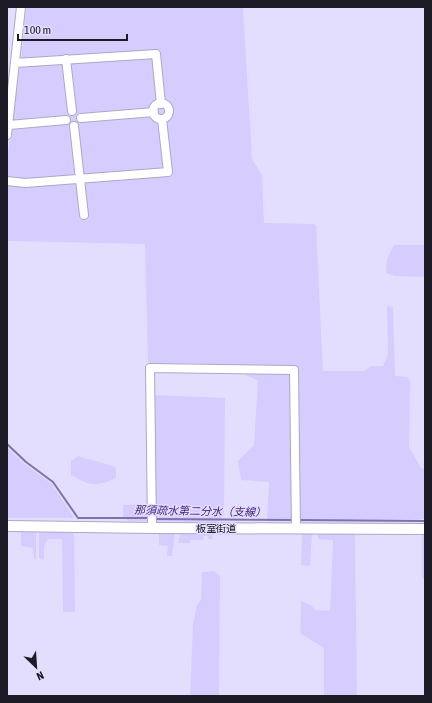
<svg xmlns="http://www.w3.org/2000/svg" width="432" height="703" font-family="'Asap Condensed','Noto Sans JP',sans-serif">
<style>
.green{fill:#d6cdfe}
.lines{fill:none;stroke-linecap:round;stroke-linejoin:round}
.stream{stroke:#7f72ac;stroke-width:2}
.minor-casing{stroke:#ada7c5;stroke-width:10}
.major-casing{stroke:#ada7c5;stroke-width:12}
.minor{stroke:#fff;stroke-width:8}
.major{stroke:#fff;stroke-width:10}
.labels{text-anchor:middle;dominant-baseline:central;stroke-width:3;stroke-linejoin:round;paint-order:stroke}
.street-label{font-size:10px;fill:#1d1b26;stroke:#e4defe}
.water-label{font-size:11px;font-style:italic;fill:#452581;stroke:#e4defe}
</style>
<rect width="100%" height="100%" fill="#e4defe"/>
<path class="green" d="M 26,7 L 243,7 L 252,159 L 262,175 L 264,223 L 314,224 L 316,226 L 323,371 L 364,371 L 371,366 L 383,366 L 388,354 L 387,306 L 393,307 L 395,376 L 408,377 L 410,382 L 409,447 L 421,468 L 425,469 L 425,519 L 267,521 L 269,482 L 241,480 L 238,461 L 254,445 L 258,381 L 224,364 L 148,363 L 145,244 L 7,241 L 7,160 L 23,43 Z
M 394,245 L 425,245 L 425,277 L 395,276 L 386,273 L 387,259 Z
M 153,395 L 225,398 L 224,515 L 218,522 L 128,521 L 123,516 L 123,505 L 154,504 Z
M 7,447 L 23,463 L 52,484 L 74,518 L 7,518 Z
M 78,456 L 116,467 L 116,478 C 110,481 100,485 93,484 C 86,484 77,478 71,475 L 71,461 Z
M 21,532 L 36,532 L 36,559 L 34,560 L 33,548 L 21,546 Z
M 39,532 L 74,533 L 75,612 L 63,612 L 62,539 L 48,539 L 44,546 L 44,559 L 42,560 L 39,558 Z
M 159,534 L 175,534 L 172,556 L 167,556 L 168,546 L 159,545 Z
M 180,534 L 212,534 L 213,539 L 208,539 L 208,536 L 204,536 L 203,540 L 191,540 L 190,543 L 178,543 Z
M 302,534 L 312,534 L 310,566 L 301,565 Z
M 318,534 L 355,534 L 357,696 L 324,696 L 324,648 L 300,633 L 301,601 L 311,605 L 315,610 L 330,611 L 333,540 L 318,539 Z
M 422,534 L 425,534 L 425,579 L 422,579 Z
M 214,571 L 220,576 L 219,696 L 190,696 L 193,624 L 197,605 L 201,600 L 202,572 Z"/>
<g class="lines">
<path class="stream" d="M 7,444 L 26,462 L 53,482 L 78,518 L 150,518
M 154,519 L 294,520
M 298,520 L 425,521"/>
<defs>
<path id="minor" d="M 66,59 L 72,111
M 15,63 L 156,54 L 161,104
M153 111a8 8 0 1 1 16 0a8 8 0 1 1-16 0Z
M 81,118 L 154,112
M 9,125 L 66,120
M 74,126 L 84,215
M 7,135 L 21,7
M 7,181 L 25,183 L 168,172 L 162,119
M 152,528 L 150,368 L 294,370 L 296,529"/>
<path id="major" d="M 7,526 L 152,528 L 425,529"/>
</defs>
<use href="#minor" class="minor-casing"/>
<use href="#major" class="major-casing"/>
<use href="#minor" class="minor"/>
<use href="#major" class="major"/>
</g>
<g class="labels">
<g class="street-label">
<text x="216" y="528">板室街道</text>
</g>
<g class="water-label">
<text transform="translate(200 511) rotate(1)">那須疏水第二分水（支線）</text>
</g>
</g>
<rect width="432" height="703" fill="none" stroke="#1d1b26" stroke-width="16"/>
<g transform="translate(36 667) rotate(155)" stroke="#e4defe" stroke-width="3" paint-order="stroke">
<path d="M0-3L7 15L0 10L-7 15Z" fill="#1d1b26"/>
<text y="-6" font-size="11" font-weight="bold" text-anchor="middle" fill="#1d1b26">N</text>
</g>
<path d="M18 34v6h109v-6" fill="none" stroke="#1d1b26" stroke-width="2"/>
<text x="24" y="34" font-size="12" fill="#1d1b26" stroke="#e4defe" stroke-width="3" paint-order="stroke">100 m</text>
</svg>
